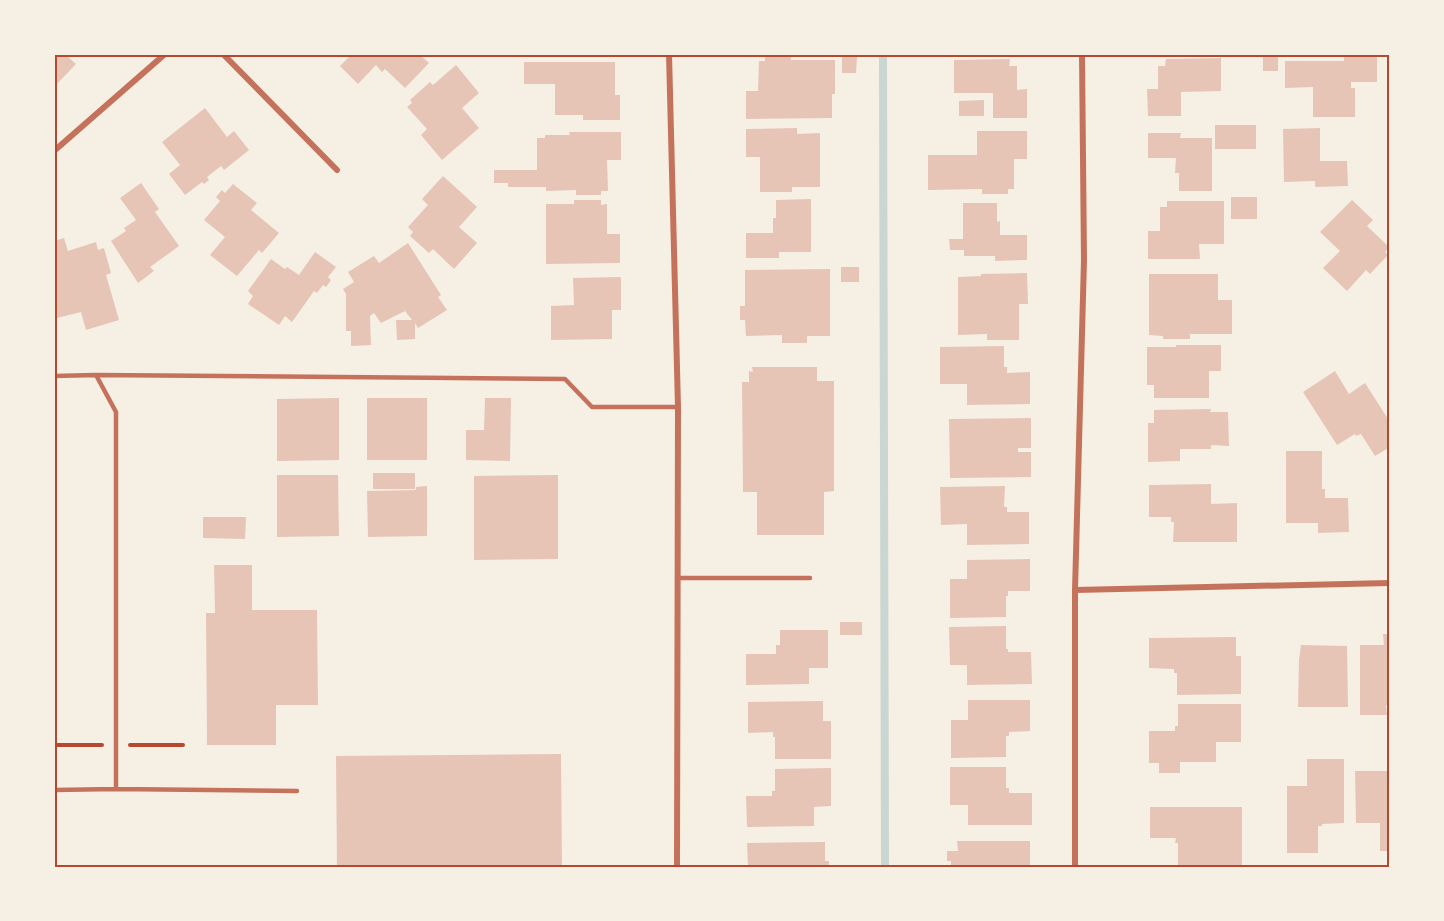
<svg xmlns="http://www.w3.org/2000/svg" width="1444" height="921" font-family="'Noto Sans',sans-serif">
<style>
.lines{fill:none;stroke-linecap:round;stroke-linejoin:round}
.stream{stroke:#c9d6d2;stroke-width:8}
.building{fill:#e6c5b7}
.path{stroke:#b5482f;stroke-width:4}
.service{stroke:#c5725c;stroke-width:4.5}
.minor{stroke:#c5725c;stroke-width:6}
.neatline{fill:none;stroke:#b5482f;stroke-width:2}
</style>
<rect width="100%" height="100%" fill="#f6efe4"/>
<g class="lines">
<path class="stream" d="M 883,54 L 885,867"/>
</g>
<path class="building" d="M 54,54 L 70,54 L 67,56 L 76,64 L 56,85 L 54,83 Z
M 352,54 L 419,54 L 429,63 L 405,88 L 385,69 L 382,72 L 376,65 L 358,84 L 340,66 Z
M 1263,54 L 1278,54 L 1278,71 L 1263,71 Z
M 765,55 L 791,55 L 791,60 L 835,60 L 835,94 L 832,94 L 832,118 L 746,119 L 746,91 L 758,91 L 759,61 L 765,61 Z
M 1377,56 L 1377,82 L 1351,82 L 1351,88 L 1355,88 L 1355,117 L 1313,117 L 1313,87 L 1285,88 L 1285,61 L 1344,61 L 1344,57 Z
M 842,57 L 857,57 L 856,73 L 842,73 Z
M 1221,58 L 1221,91 L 1181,92 L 1181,116 L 1148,116 L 1147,89 L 1158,89 L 1158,66 L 1165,66 L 1166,59 Z
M 1010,59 L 1009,66 L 1017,66 L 1017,90 L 1027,89 L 1027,118 L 993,118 L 993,93 L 954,93 L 954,60 Z
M 524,62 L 615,62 L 615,95 L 620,95 L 620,120 L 583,120 L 583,115 L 555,115 L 555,84 L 524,84 Z
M 456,65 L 479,93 L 462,108 L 479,128 L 442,160 L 421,135 L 427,129 L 407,107 L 412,103 L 410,100 L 430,82 L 433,85 Z
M 984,100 L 984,116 L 959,116 L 959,101 Z
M 205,108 L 227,137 L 234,131 L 249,150 L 224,170 L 221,166 L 207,177 L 209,180 L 204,184 L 202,182 L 185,195 L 169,174 L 180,165 L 162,142 Z
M 1215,125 L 1256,125 L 1256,149 L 1215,149 Z
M 797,128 L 797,134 L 820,133 L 820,187 L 792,187 L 792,192 L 760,192 L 760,157 L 746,157 L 746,129 Z
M 1320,128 L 1320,161 L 1347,161 L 1348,186 L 1315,187 L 1315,181 L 1284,182 L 1283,129 Z
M 977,131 L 1027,131 L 1027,159 L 1014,159 L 1014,189 L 1008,189 L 1008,194 L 982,194 L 982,189 L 928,190 L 928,155 L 977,155 Z
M 569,132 L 621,132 L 621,160 L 607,160 L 608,191 L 601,191 L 601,195 L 576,195 L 576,190 L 546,191 L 546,187 L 508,187 L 508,183 L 494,183 L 494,170 L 537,170 L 537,138 L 545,138 L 545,135 L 570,135 Z
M 1148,133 L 1181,133 L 1180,138 L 1212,138 L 1212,191 L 1179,191 L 1179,173 L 1175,173 L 1176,158 L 1148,158 Z
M 443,176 L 477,207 L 459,227 L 477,243 L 454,269 L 433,249 L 429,253 L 410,236 L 413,232 L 408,227 L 428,205 L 422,199 Z
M 141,183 L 159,209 L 155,212 L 179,246 L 150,267 L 154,271 L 138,283 L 111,241 L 126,231 L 124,228 L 136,220 L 120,198 Z
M 233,184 L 257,203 L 251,210 L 279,233 L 262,253 L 259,250 L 237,276 L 210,255 L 225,237 L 204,220 L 220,201 L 216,197 L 222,190 L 225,193 Z
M 1231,197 L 1257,197 L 1257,219 L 1231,219 Z
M 811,199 L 811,252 L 779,252 L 779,258 L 746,258 L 746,233 L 773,233 L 773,218 L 776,218 L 776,200 Z
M 574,200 L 601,200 L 601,205 L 607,204 L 607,234 L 620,234 L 620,263 L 546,264 L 546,204 L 574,204 Z
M 1352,200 L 1373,220 L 1367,226 L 1389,247 L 1385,252 L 1388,255 L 1370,274 L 1366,270 L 1347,291 L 1323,268 L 1340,251 L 1320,232 Z
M 1167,201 L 1224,201 L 1224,244 L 1199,244 L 1200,259 L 1148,259 L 1148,231 L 1160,231 L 1160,207 L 1167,207 Z
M 963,203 L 997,203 L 997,222 L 1000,221 L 1000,235 L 1027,235 L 1027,260 L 995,261 L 995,256 L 964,256 L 964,250 L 950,250 L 949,239 L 963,239 Z
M 64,238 L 68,251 L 96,242 L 98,250 L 104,248 L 111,273 L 106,275 L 119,320 L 86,330 L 81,312 L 57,318 L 54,307 L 54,241 Z
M 408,243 L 441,295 L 438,297 L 447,310 L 418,328 L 415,323 L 415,339 L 397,340 L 396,320 L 412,320 L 405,311 L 381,323 L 374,313 L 370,316 L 371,345 L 351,346 L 351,331 L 346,331 L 346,294 L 343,289 L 354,282 L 348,272 L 374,256 L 379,263 Z
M 315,252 L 336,267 L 328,277 L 331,280 L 326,287 L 323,285 L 317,293 L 314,291 L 292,322 L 285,316 L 279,325 L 248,304 L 253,296 L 248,291 L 271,259 L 285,269 L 287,267 L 299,275 Z
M 841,267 L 859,267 L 859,282 L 841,282 Z
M 830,269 L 830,336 L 807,336 L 807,343 L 782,343 L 782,335 L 746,336 L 745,320 L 740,320 L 740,306 L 745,306 L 745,270 Z
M 1027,273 L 1028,304 L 1019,304 L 1019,340 L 987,340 L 987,334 L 958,335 L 958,277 L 981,276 L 981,274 Z
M 1149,274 L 1218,274 L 1218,300 L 1232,300 L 1232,334 L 1190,334 L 1190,339 L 1163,339 L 1163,336 L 1149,335 Z
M 621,277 L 621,310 L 612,310 L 612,339 L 551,340 L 551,306 L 574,305 L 573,278 Z
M 1176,345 L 1221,345 L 1221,371 L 1209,371 L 1209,398 L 1154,398 L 1154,385 L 1147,385 L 1147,347 L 1176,347 Z
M 1004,346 L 1004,367 L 1007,367 L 1007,373 L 1030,372 L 1030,404 L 967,405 L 967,384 L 940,384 L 940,347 Z
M 752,367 L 817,367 L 817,381 L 834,381 L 834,491 L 824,492 L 824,535 L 757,535 L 757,492 L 743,492 L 742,382 L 749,382 L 749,371 L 753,372 Z
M 1335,371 L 1349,394 L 1365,383 L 1390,422 L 1390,447 L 1375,456 L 1361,434 L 1356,436 L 1355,434 L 1337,445 L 1303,392 Z
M 339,398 L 339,460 L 277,461 L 277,399 Z
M 367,398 L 427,398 L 427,460 L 367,460 Z
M 485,398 L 511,398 L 510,461 L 466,460 L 466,430 L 484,430 Z
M 1211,409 L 1210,412 L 1228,412 L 1229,446 L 1211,445 L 1211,449 L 1180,449 L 1180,461 L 1148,462 L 1148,423 L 1154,423 L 1154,410 Z
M 1031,418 L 1031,448 L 1018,448 L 1018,452 L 1031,452 L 1031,477 L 950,478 L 949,419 Z
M 1286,451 L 1322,451 L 1322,489 L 1325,489 L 1325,498 L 1348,498 L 1349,532 L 1318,533 L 1318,523 L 1286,523 Z
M 373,473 L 415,473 L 415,489 L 373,489 Z
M 277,475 L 338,475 L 339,536 L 277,537 Z
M 558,475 L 558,559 L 474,560 L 474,476 Z
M 1211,484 L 1211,504 L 1237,503 L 1237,542 L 1173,542 L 1174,522 L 1171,522 L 1171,517 L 1149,517 L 1149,485 Z
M 427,486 L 427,536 L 368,537 L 367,491 L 416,490 L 416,487 Z
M 1005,486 L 1004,507 L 1007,507 L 1007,512 L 1029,512 L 1029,544 L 967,545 L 967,524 L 941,525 L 940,487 Z
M 203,517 L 246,517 L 245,539 L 203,538 Z
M 1030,559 L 1030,591 L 1008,591 L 1008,596 L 1006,596 L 1006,617 L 950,618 L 950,579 L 967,579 L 967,560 Z
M 214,565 L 252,565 L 252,610 L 317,610 L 318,705 L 276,705 L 276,745 L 207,745 L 206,613 L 215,613 Z
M 840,622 L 862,622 L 862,635 L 840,635 Z
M 1006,626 L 1006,649 L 1008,649 L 1008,652 L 1031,652 L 1032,684 L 967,685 L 967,665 L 950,665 L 949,627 Z
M 780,630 L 828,630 L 828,668 L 809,668 L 809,684 L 746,685 L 746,654 L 776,654 L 776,645 L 780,645 Z
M 1383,634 L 1390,634 L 1390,705 L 1386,705 L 1387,715 L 1360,715 L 1360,645 L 1384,645 Z
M 1236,637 L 1236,656 L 1241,656 L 1241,694 L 1177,695 L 1177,673 L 1174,673 L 1174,669 L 1149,668 L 1149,638 Z
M 1301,645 L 1347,646 L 1348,707 L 1298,707 L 1299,660 Z
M 968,700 L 1030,700 L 1030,731 L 1009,732 L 1009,736 L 1006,736 L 1006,757 L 951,758 L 951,720 L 968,720 Z
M 823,701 L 823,721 L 831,721 L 831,759 L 775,759 L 775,737 L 773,737 L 773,732 L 748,733 L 748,702 Z
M 1178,704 L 1241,704 L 1241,742 L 1216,742 L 1216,762 L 1180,762 L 1180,773 L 1159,773 L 1159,763 L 1149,763 L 1149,731 L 1175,731 L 1175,726 L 1178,726 Z
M 561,754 L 562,867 L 337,867 L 336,756 Z
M 1307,759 L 1344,759 L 1344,823 L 1322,824 L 1322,826 L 1318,826 L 1318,853 L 1287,853 L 1287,786 L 1307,786 Z
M 950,767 L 1006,767 L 1006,788 L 1009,788 L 1009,793 L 1032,793 L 1032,825 L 968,825 L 968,805 L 950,805 Z
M 831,768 L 831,806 L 814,807 L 814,826 L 747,827 L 746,796 L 772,796 L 772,791 L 775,791 L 775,769 Z
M 1355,771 L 1390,771 L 1390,851 L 1380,851 L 1380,823 L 1356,823 Z
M 1150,807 L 1242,807 L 1242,865 L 1178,866 L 1178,843 L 1175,843 L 1176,838 L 1150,838 Z
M 957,841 L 1030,841 L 1030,867 L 951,867 L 951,861 L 947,861 L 947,851 L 958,851 Z
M 825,842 L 825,861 L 829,861 L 829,867 L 748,867 L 747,843 Z"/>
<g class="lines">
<path class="path" d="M 54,745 L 102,745
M 130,745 L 183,745"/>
<path class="service" d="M 96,375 L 565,379 L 592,407 L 678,407
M 54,376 L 96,375 L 116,412 L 116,789 L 54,790
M 677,578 L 810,578
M 116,789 L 297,791"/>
<path class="minor" d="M 223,54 L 337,170
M 669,54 L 678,407 L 677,867
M 54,151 L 165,54
M 1075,590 L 1390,583
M 1075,867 L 1075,590 L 1084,260 L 1082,54"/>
</g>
<rect width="1444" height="921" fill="none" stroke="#f6efe4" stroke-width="111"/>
<rect x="56" y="56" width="1332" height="810" class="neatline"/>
</svg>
